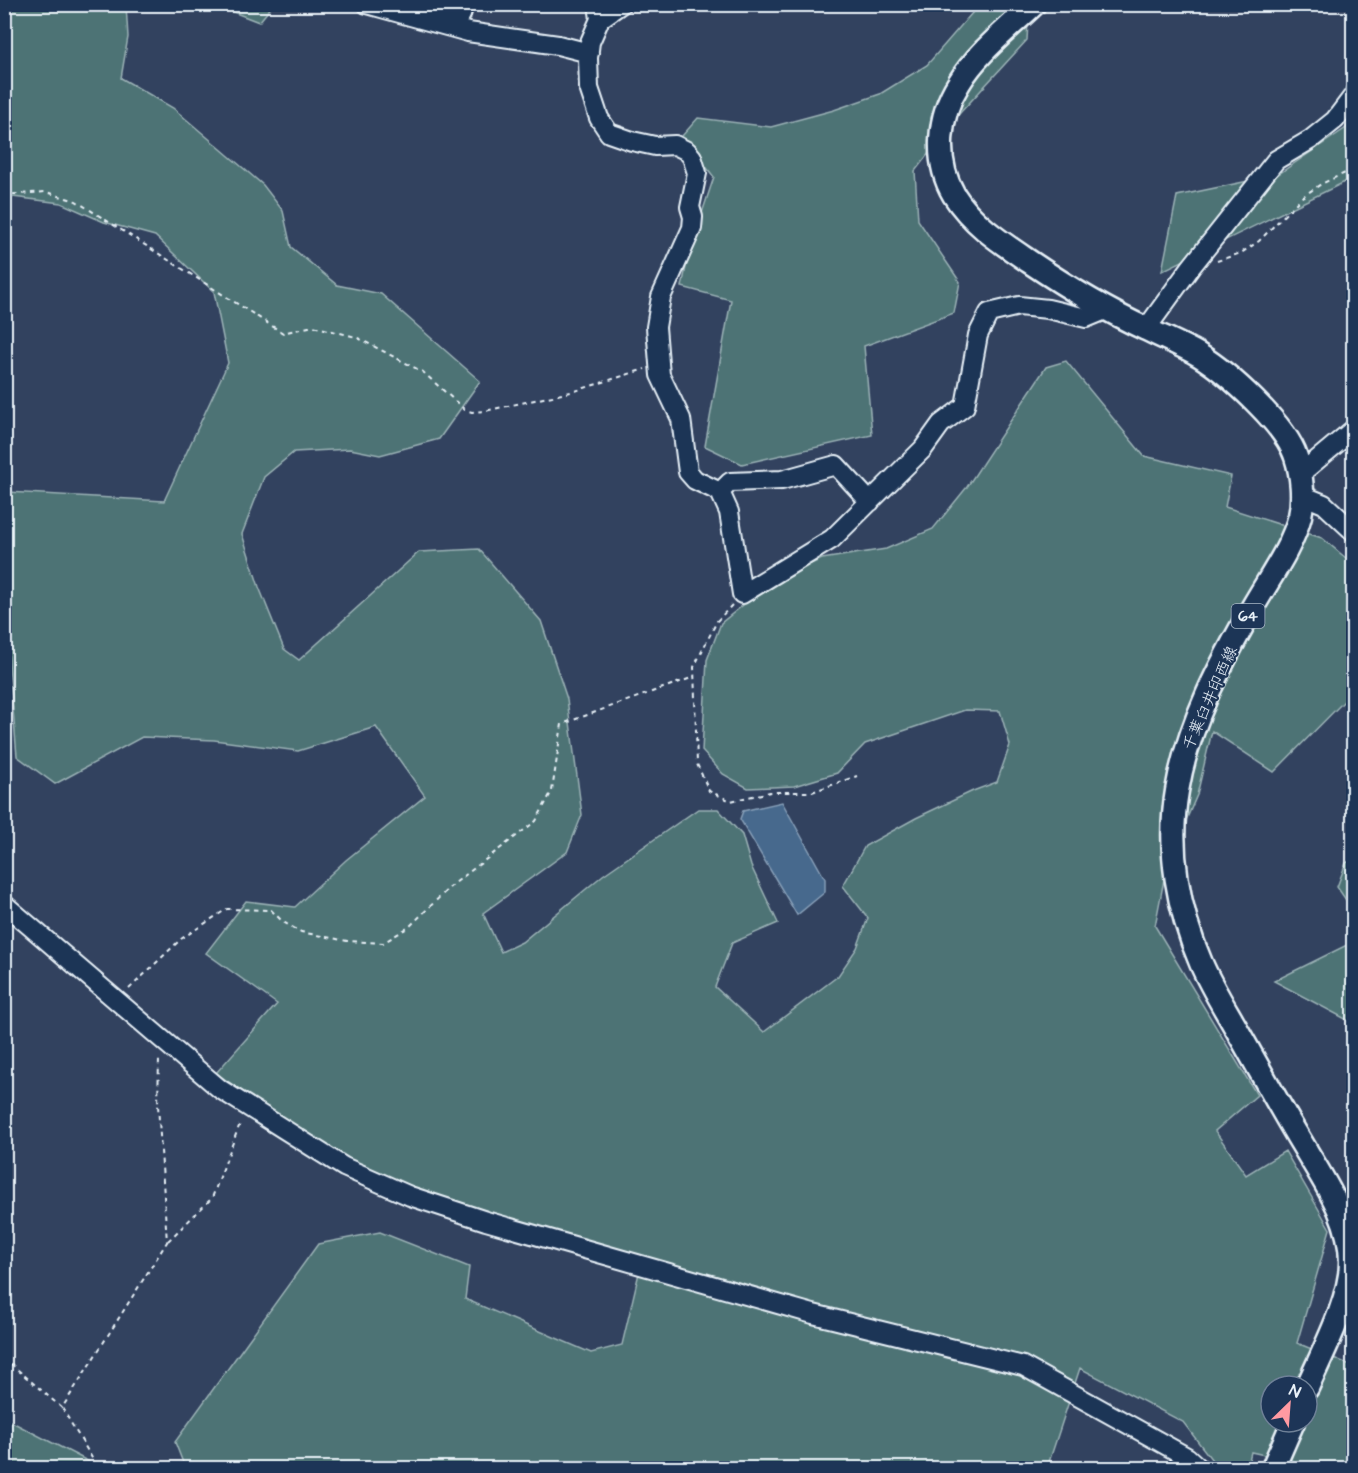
<svg xmlns="http://www.w3.org/2000/svg" width="1358" height="1473" font-family="'Architects Daughter','Klee One',sans-serif">
<style>
.green{fill:#4e7375;stroke:#9bb2b6;stroke-width:1.5;fill-rule:evenodd}
.water{fill:#46698d;stroke:#879fb8;stroke-width:1.5}
.lines{fill:none;stroke-linecap:round;stroke-linejoin:round}
.minor-casing{stroke:#e8f1f8;stroke-width:22}
.major-casing{stroke:#e8f1f8;stroke-width:27}
.path{stroke:#e8f1f8;stroke-width:2;stroke-dasharray:4.5 4.5;stroke-linecap:butt}
.minor{stroke:#1d3557;stroke-width:18}
.major{stroke:#1d3557;stroke-width:22}
.labels{text-anchor:middle;dominant-baseline:central;stroke-width:4.5;stroke-linejoin:round;paint-order:stroke}
.shield{fill:#1d3557;stroke:#abb9c8;stroke-width:1.5}
.shield-label{font-size:15px;font-weight:bold;fill:#e8f1f8}
.street-label{font-size:16px;fill:#e8f1f8;stroke:#1d3557}
</style>
<rect width="100%" height="100%" fill="#32425f"/>
<filter id="ink" filterUnits="userSpaceOnUse"><feTurbulence type="fractalNoise" baseFrequency=".0167" numOctaves="2"/><feDisplacementMap in="SourceGraphic" scale="12" xChannelSelector="R" yChannelSelector="G"/><feConvolveMatrix kernelMatrix="1 2 1 2 8 2 1 2 1" color-interpolation-filters="sRGB"/></filter>
<g filter="url(#ink)">
<path class="green" d="M 5,5 L 126,5 L 128,37 L 121,78 L 173,108 L 263,185 L 283,211 L 291,247 L 337,285 L 381,294 L 480,381 L 439,439 L 380,455 L 350,449 L 294,452 L 264,477 L 242,534 L 259,587 L 284,649 L 299,660 L 419,552 L 479,549 L 541,621 L 567,699 L 582,815 L 567,852 L 483,913 L 501,952 L 522,942 L 603,875 L 698,809 L 718,809 L 742,835 L 751,866 L 778,923 L 732,943 L 715,987 L 764,1032 L 838,976 L 857,948 L 868,918 L 843,886 L 865,846 L 916,818 L 973,791 L 997,782 L 1010,745 L 1000,711 L 965,710 L 865,744 L 837,773 L 794,786 L 748,788 L 723,774 L 702,751 L 707,660 L 721,623 L 774,580 L 822,559 L 886,549 L 933,529 L 967,487 L 1046,367 L 1066,361 L 1144,456 L 1231,476 L 1225,507 L 1322,538 L 1347,559 L 1353,567 L 1353,692 L 1274,772 L 1212,731 L 1197,795 L 1167,864 L 1155,926 L 1257,1095 L 1215,1131 L 1246,1175 L 1285,1151 L 1330,1229 L 1297,1343 L 1353,1366 L 1353,1468 L 1322,1468 L 1251,1452 L 1247,1468 L 1218,1468 L 1183,1422 L 1080,1368 L 1049,1462 L 1055,1468 L 185,1468 L 175,1442 L 318,1244 L 380,1232 L 469,1267 L 465,1299 L 591,1353 L 622,1345 L 643,1256 L 584,1242 L 408,1188 L 338,1158 L 216,1073 L 277,1004 L 206,953 L 246,901 L 295,907 L 346,860 L 425,796 L 376,727 L 298,751 L 214,740 L 142,737 L 55,784 L 17,756 L 7,640 L 8,492 L 164,501 L 228,363 L 214,292 L 155,236 L 104,222 L 61,203 L 5,196 ZM 1271,1386 L 1307,1386 L 1307,1422 L 1271,1422 Z
M 215,5 L 273,5 L 259,22 Z
M 979,5 L 1029,5 L 1027,40 L 960,113 L 915,171 L 918,220 L 960,282 L 954,313 L 864,346 L 872,435 L 742,464 L 705,446 L 731,300 L 682,287 L 689,252 L 714,177 L 682,136 L 698,118 L 771,127 L 834,110 L 880,94 L 927,65 Z
M 1353,116 L 1353,178 L 1162,271 L 1177,196 L 1277,175 L 1346,128 Z
M 1353,859 L 1353,910 L 1337,887 L 1346,863 Z
M 1353,942 L 1353,1023 L 1274,981 Z
M 5,1420 L 10,1421 L 101,1468 L 5,1468 Z"/>
<path class="water" d="M 782,802 L 825,879 L 825,892 L 797,915 L 740,819 L 743,811 Z"/>
<g class="lines">
<defs>
<path id="minor" d="M 367,4 L 468,32 L 558,45 L 589,53
M 440,4 L 439,8 L 445,16 L 455,18 L 461,15 L 464,4
M 598,4 L 600,19 L 590,42 L 588,58 L 589,88 L 599,118 L 609,133 L 632,141 L 655,146 L 675,145 L 687,151 L 692,157 L 697,173 L 690,207 L 693,217 L 692,228 L 661,297 L 656,327 L 660,375 L 681,419 L 688,472 L 695,480 L 720,492 L 729,512 L 742,594 L 832,539 L 923,449 L 941,424 L 965,406 L 978,335 L 989,313 L 1019,306 L 1048,309 L 1086,318 L 1103,311 L 1104,308
M 600,19 L 621,4
M 1146,329 L 1191,267 L 1276,160 L 1310,140 L 1335,120 L 1354,95
M 1300,474 L 1354,429
M 720,492 L 730,482 L 782,480 L 836,465 L 870,502
M 1302,495 L 1324,504 L 1354,532
M 4,904 L 220,1089 L 344,1167 L 410,1196 L 486,1221 L 813,1314 L 1023,1366 L 1187,1457 L 1199,1468"/>
<path id="major" d="M 1034,4 C 1009,28 977,53 959,83 C 938,116 934,161 954,195 C 972,224 1002,243 1030,262 C 1067,287 1105,310 1146,329 C 1164,338 1182,345 1199,355 C 1228,373 1286,425 1296,457 C 1302,475 1304,498 1300,516 C 1292,547 1270,577 1254,605 C 1221,663 1188,724 1177,791 C 1167,849 1178,910 1201,963 C 1212,989 1228,1013 1241,1037 C 1262,1074 1282,1111 1304,1147 C 1325,1183 1351,1219 1351,1262 C 1351,1300 1322,1353 1307,1388
M 1273,1468 L 1293,1422"/>
</defs>
<use href="#minor" class="minor-casing"/>
<use href="#major" class="major-casing"/>
<path class="path" d="M 4,195 L 46,192 L 76,201 L 283,333 L 313,326 L 356,337 L 423,372 L 465,410 L 472,412 L 485,411 L 575,391 L 645,369
M 1217,261 L 1241,253 L 1259,241 L 1302,197 L 1321,184 L 1354,169
M 732,605 L 717,621 L 694,667 L 697,764 L 709,791 L 731,801 L 770,792 L 812,792 L 857,776
M 129,989 L 181,939 L 227,909 L 271,910 L 283,922 L 301,932 L 347,941 L 383,943 L 409,927 L 451,886 L 536,821 L 552,791 L 562,724 L 694,677
M 168,1241 L 212,1198 L 241,1121
M 4,1358 L 62,1408 L 167,1242 L 158,1105 L 159,1059
M 62,1408 L 98,1468"/>
<use href="#minor" class="minor"/>
<use href="#major" class="major"/>
</g>
</g>
<g class="labels">
<rect class="shield" x="1231.5" y="604" width="33" height="24" rx="4.5"/>
<g class="shield-label">
<text x="1248" y="616">64</text>
</g>
<g class="street-label">
<text transform="translate(1210 698) rotate(-66)">千葉臼井印西線</text>
</g>
</g>
<rect width="1358" height="1473" fill="none" stroke="#1d3557" stroke-width="24"/>
<rect x="12" y="12" width="1334" height="1449" fill="none" stroke="#e8f1f8" stroke-width="2" filter="url(#ink)"/>
<g transform="translate(1289 1404) rotate(25)"><circle r="28" fill="#1d3557" stroke="#6e8097" stroke-width="1.5"/>
<path d="M0-4.5L10 22L0 15L-10 22Z" fill="#ff9aa2"/>
<text y="-9" font-size="16" font-weight="bold" text-anchor="middle" fill="#e8f1f8">N</text>
</g>
</svg>
